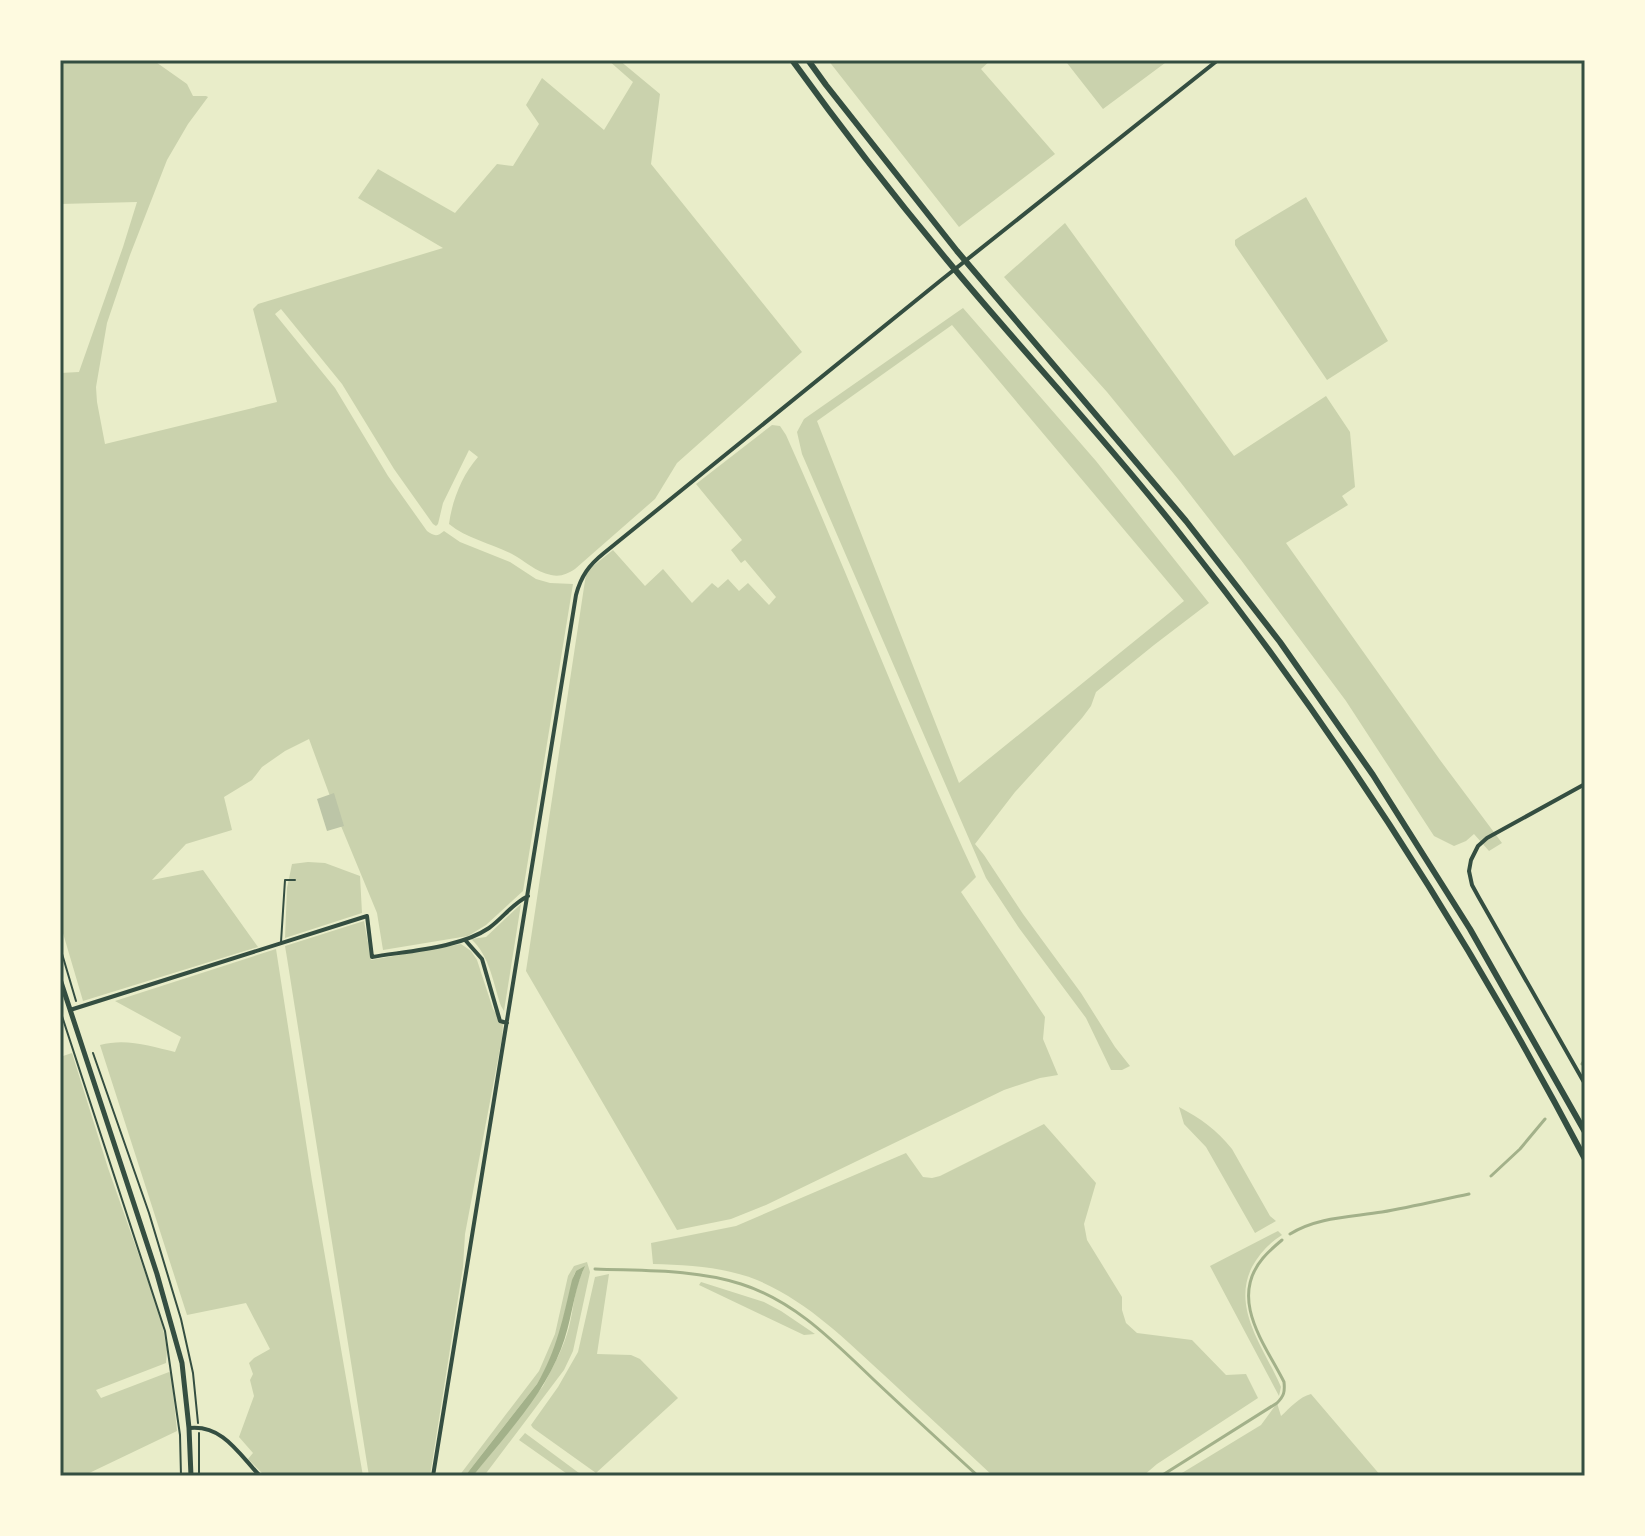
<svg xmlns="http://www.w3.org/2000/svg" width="1645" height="1536" font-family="'Golos Text',sans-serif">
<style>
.green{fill:#cad2ad;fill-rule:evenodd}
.water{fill:#a3b18a}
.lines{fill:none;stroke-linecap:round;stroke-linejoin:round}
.stream{stroke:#a3b18a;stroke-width:3}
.building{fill:#bcc5a7}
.path{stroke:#344e41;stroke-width:2}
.service{stroke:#344e41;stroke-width:2}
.minor{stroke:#344e41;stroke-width:4}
.secondary{stroke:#344e41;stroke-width:5}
.trunk{stroke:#344e41;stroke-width:6}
.neatline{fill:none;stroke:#344e41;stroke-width:3}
</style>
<rect width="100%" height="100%" fill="#e9edc9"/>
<path class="green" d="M 60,60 L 153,60 L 187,84 L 193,96 L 206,96 L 208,97 L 188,124 L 167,160 L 130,255 L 107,323 L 96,387 L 97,402 L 105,444 L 277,402 L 253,309 L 258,304 L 443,248 L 358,198 L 378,169 L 455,213 L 497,164 L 513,166 L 539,124 L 526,105 L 542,78 L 604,130 L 633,82 L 608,60 L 619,60 L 660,94 L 651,164 L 802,352 L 677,463 L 655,499 L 575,569 C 567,574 561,577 551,575 C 536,572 525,561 512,554 C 491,543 467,539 449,524 C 452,501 462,475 478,457 L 469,450 L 443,503 L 438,524 L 436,526 L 433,524 L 394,469 L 342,384 L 281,309 L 275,314 L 335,388 L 388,476 L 427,531 C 434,536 437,537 444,531 L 460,542 L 510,562 L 536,579 L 550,583 L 573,584 L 523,891 L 486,925 L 468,936 L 383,950 L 377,913 L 341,826 L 309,739 L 285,751 L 262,767 L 252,780 L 224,797 L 232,830 L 186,844 L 152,880 L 203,870 L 258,947 L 83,1001 L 60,923 L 60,373 L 79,372 L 123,247 L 137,202 L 60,204 Z
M 828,60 L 991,60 L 981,69 L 1055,154 L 959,227 Z
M 1067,60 L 1169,60 L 1103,109 L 1067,63 Z
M 1306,197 L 1388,341 L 1327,380 L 1235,245 L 1235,240 L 1241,236 Z
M 1065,223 L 1234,456 L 1326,396 L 1350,432 L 1355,487 L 1342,496 L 1348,505 L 1286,543 L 1440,760 L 1502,843 L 1489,851 L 1474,834 L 1466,841 L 1454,846 L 1434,836 L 1346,701 L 1241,560 L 1178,479 L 1107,392 L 1004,277 Z
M 963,308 L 1096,461 L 1209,603 L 1154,645 L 1096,692 L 1091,706 L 1082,718 L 1015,792 L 975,844 L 984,855 L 1023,914 L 1081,993 L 1115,1047 L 1130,1066 L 1122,1070 L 1111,1070 L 1086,1018 L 1019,928 L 986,878 L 802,454 L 797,432 L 804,419 ZM 952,325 L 1184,601 L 959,783 L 817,421 Z
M 772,425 L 780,426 L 786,435 C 852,582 908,732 976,877 L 961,892 L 1045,1017 L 1043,1039 L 1058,1075 L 1040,1078 L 1004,1090 L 766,1205 L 731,1219 L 677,1230 L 526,971 L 586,574 L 588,570 L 613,550 L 645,586 L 663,569 L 692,603 L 712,583 L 718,588 L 728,579 L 739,591 L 748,583 L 769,605 L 776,597 L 745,560 L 741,563 L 731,550 L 742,540 L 696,484 Z
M 308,862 L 325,863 L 360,876 L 362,913 L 285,938 L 287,888 L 292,864 Z
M 521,904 L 504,1011 L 501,1006 C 493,983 490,956 471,939 L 486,937 Z
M 364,921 L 371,960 L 461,944 L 471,951 L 477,960 L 493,1009 L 503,1024 L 502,1038 L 465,1234 L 463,1267 L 430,1476 L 369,1476 L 287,958 L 285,946 Z
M 276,949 L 312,1181 L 363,1476 L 265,1476 L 248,1459 L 253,1453 L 239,1437 L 254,1396 L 250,1380 L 253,1374 L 249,1363 L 254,1358 L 270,1349 L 246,1303 L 187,1315 L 100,1045 C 126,1038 150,1046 175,1052 L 181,1037 L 115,1001 Z
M 72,1053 L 108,1168 L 161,1318 L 167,1350 L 166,1363 L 96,1390 L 101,1398 L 169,1372 L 171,1373 L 177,1431 L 83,1476 L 60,1476 L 60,1057 Z
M 1179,1107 C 1200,1118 1217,1130 1232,1149 L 1270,1216 L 1276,1221 L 1255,1233 L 1206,1147 L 1184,1124 Z
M 1044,1124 L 1096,1183 L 1084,1224 L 1087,1240 L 1122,1297 L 1122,1310 L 1126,1323 L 1137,1333 L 1192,1340 L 1226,1375 L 1246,1374 L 1258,1398 L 1157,1464 L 1143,1476 L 993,1476 C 957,1442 920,1409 884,1375 C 845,1339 807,1301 757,1280 C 725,1267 688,1265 653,1264 L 651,1243 L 736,1226 L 906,1153 L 923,1177 L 932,1178 L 940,1176 Z
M 1278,1231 L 1282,1235 C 1269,1243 1259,1254 1252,1267 C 1231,1309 1265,1349 1281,1387 L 1279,1396 L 1210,1266 Z
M 587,1262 L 590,1272 L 573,1351 L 564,1370 L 484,1476 L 473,1476 L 543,1386 C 553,1367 564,1347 569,1327 C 574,1308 574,1288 583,1271 L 576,1271 L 574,1275 L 557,1344 L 544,1372 L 537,1384 L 465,1476 L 459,1476 L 539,1371 L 555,1334 L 568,1276 L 574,1266 Z
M 609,1274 L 597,1354 L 631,1355 L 640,1359 L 678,1398 L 596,1473 L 533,1428 L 531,1425 L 558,1387 L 578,1352 L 595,1277 Z
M 701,1282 L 764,1302 L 781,1311 L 815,1334 L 804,1335 L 699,1285 Z
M 1311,1394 L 1381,1476 L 1177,1476 L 1261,1425 L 1277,1403 L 1281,1416 C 1290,1408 1299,1397 1311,1394 Z
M 525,1433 L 583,1476 L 570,1476 L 519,1440 Z"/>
<path class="water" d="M 585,1266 C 573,1291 572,1322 561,1349 C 543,1396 505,1436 473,1476 L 465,1476 L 537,1384 C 557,1350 563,1318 572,1280 L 576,1271 Z"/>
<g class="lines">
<path class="stream" d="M 1582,1064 L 1585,1059
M 1491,1176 L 1520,1149 L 1545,1119
M 1290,1234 C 1317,1217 1351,1217 1382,1212 C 1411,1207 1440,1200 1469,1194
M 595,1269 C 644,1271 694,1269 741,1284 C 795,1301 834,1342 874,1380 C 908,1412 943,1444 978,1476
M 1161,1476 L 1277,1403 C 1284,1396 1285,1392 1284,1382 C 1265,1344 1228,1299 1263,1258 C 1269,1251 1276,1245 1282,1240"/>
</g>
<path class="building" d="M 334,793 L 344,826 L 327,831 L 317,799 Z"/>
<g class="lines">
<path class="path" d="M 60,947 L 76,1001
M 60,1010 L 165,1331 L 180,1435 L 181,1476
M 93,1053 L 149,1213 L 181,1319 L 193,1373 L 198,1423
M 199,1433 L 199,1476"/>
<path class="service" d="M 281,942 L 285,880 L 295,880"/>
<path class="minor" d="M 1585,784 L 1487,838 L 1478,846 L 1471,860 L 1469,871 L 1472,885 L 1478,896 L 1585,1084
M 466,941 L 482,959 L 500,1021 L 507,1023
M 70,1010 L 367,916 L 372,957 C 407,951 460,948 489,928 C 503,918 512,904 528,896
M 190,1428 C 223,1425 239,1454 260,1476
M 433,1476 L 576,595 C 581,576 589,565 604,553 L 940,281 L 1218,60"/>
<path class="secondary" d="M 60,979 L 157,1274 L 182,1363 L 189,1428 L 191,1476"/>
<path class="trunk" d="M 792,60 C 841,128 893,195 947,260 C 1022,351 1104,437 1177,530 C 1333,725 1469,938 1585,1159
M 808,60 L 826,85 L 957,251 L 1186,521 L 1280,642 L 1373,775 L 1470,929 L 1585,1132"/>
</g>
<rect width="1645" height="1536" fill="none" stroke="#fefae0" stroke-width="124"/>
<rect x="62" y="62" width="1521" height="1412" class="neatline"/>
</svg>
